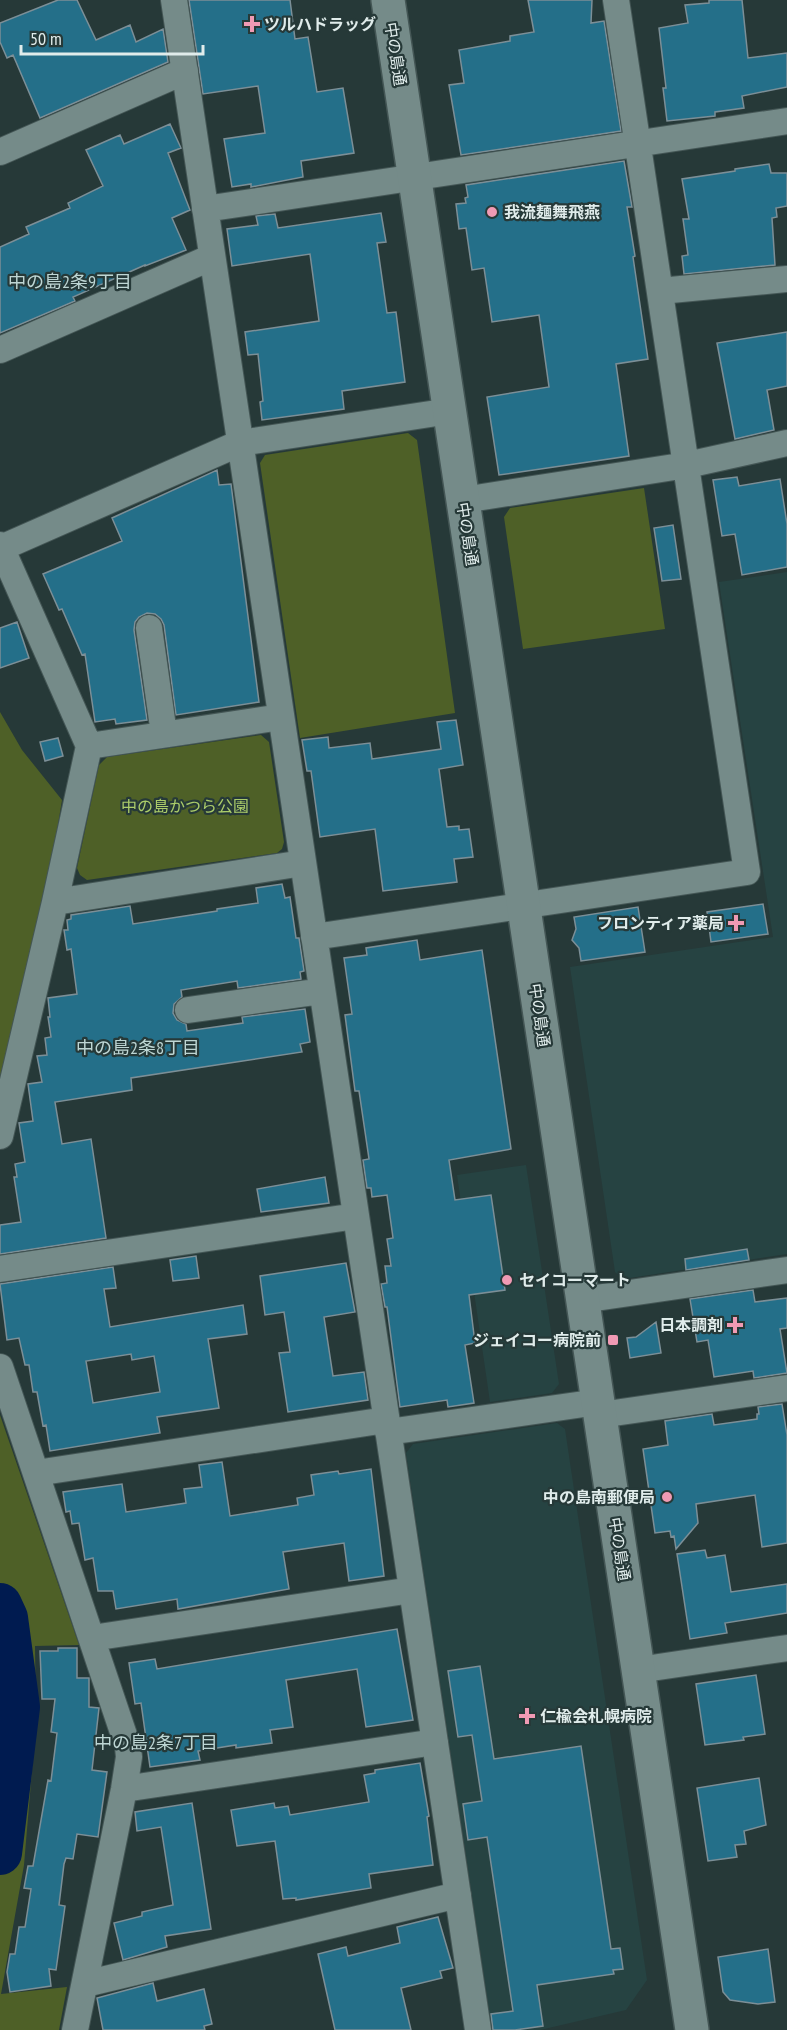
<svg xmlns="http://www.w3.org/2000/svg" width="787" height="2030" font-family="'PT Sans Narrow','Noto Sans JP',sans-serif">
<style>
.built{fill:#264342}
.green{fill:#4e6027}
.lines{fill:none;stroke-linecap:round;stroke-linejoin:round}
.river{stroke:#001b50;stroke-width:44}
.building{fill:#246f89;stroke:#7c8f97;stroke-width:1.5;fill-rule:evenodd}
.minor-casing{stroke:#445655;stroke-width:28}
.tertiary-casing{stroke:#445655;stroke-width:36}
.minor{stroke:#758b89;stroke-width:26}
.tertiary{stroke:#758b89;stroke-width:33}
.poi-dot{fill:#f09ab4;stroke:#263938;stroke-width:2}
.labels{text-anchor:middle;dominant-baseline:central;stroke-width:4.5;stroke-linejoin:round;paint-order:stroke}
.poi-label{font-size:16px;font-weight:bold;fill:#e0eceb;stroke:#263938;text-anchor:start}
.street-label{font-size:16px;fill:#e0eceb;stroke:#263938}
.park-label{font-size:16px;fill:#accd6a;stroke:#263938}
.neighbourhood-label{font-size:18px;fill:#bed6d4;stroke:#263938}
</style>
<rect width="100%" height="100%" fill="#263938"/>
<path class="built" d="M 787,572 L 787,1254 L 623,1279 L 615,1272 L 570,967 L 773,937 L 719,582 Z
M 526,1165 L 559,1384 L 552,1393 L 490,1402 L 457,1175 Z
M 557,1423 L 565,1429 L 647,1980 L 626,2010 L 540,2030 L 492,2030 L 406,1453 L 413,1444 Z"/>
<path class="green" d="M 408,433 L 417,440 L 455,713 L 300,738 L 260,463 L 265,455 Z
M 644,488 L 665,629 L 523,649 L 504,517 L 510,508 Z
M 0,712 L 22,750 L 62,800 L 34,971 L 0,1110 Z
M 261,735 L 269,742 L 284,842 L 282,849 L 277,853 L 87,880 L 80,875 L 77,868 L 99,765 L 107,757 Z
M 0,1415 L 79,1645 L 35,1646 L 36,1723 L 24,1865 L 1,1994 L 67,1987 L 59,2030 L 0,2030 Z"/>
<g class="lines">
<path class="river" d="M 0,1605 L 6,1618 L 18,1707 L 0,1853"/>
</g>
<path class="building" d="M 58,0 L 77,0 L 96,40 L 130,25 L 136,42 L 163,29 L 168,62 L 40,118 L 13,55 L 7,58 L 0,42 L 0,23 Z
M 189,0 L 290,0 L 295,39 L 308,37 L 317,92 L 343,88 L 354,153 L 301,161 L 303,177 L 251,187 L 251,184 L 232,187 L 224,139 L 265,133 L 258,86 L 203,94 Z
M 528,0 L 592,0 L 591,23 L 604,21 L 621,131 L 461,155 L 449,85 L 464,83 L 459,50 L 510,41 L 510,36 L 534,32 Z
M 709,0 L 742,0 L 748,58 L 787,53 L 787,87 L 742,96 L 744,108 L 715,112 L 715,116 L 667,121 L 663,88 L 666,88 L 659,28 L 688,23 L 685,5 L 709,3 Z
M 170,124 L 181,148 L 168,153 L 190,210 L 172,218 L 186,250 L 145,266 L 145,265 L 73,297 L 75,301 L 0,333 L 0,247 L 29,234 L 26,227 L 70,208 L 68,203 L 103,186 L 86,150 L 120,135 L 124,144 Z
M 624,161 L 632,207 L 627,207 L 635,256 L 633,257 L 648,359 L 616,364 L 629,456 L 499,475 L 487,397 L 549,387 L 539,315 L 492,322 L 484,268 L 472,270 L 466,228 L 459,229 L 456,204 L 466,203 L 465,198 L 468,197 L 466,185 Z
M 769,164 L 771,173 L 787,173 L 787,206 L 776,208 L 777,217 L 772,218 L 775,265 L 684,274 L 682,256 L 688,255 L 683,219 L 689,219 L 682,179 L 735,171 L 735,169 Z
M 381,213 L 386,242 L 377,243 L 387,313 L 396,312 L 405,382 L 342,391 L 344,409 L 262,420 L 260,402 L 263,401 L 258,354 L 248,355 L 245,332 L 319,321 L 310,254 L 232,266 L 227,229 L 258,225 L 256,216 L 275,214 L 278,228 Z
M 787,332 L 787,386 L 767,390 L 774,430 L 735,439 L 717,343 Z
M 217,470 L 219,485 L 231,484 L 259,702 L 176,715 L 164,625 L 161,619 L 155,614 L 147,613 L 139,617 L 135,622 L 134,630 L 147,720 L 116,724 L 115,719 L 95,722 L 85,654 L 82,655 L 62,609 L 59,610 L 43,574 L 122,541 L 112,518 Z
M 737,477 L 739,486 L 780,479 L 787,524 L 787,567 L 742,575 L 735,534 L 722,536 L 713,480 Z
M 673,525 L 681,579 L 662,581 L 654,528 Z
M 17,622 L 29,658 L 0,668 L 0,628 Z
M 456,720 L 463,765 L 439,769 L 447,827 L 459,826 L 459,830 L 469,829 L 473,857 L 454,859 L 457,882 L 383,891 L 375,829 L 320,837 L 311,771 L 307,771 L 302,740 L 328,737 L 329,748 L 370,743 L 372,759 L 441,749 L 437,722 Z
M 58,738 L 63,756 L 45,761 L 40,742 Z
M 282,884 L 285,898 L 290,897 L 296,938 L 299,938 L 304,971 L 300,972 L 301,979 L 238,988 L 237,981 L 181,990 L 182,997 L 174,1004 L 173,1013 L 177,1020 L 186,1024 L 187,1031 L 243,1023 L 242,1017 L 305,1009 L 310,1042 L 300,1044 L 302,1052 L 131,1078 L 132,1090 L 55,1102 L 62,1144 L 91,1139 L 106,1238 L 0,1254 L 0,1225 L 21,1222 L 14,1177 L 17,1177 L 15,1164 L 25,1162 L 19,1123 L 33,1121 L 28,1084 L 42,1082 L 37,1056 L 47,1055 L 45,1038 L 51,1037 L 48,1017 L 50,1017 L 48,998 L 77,994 L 71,949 L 67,950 L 64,930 L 68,930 L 67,920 L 71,919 L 71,915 L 130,906 L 133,924 L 217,911 L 217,909 L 258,903 L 256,888 Z
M 763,904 L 768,934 L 711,942 L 707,912 Z
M 638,907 L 645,952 L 581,961 L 579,948 L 572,940 L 576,929 L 574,917 Z
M 417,940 L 420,960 L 482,950 L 511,1149 L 449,1160 L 455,1200 L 491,1195 L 505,1290 L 469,1295 L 475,1343 L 465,1345 L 474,1403 L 448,1407 L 447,1400 L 400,1407 L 387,1307 L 385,1307 L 381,1284 L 387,1283 L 385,1266 L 391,1266 L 387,1239 L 393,1238 L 387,1195 L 372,1197 L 371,1188 L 367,1188 L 363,1160 L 369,1159 L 359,1091 L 355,1091 L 345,1015 L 352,1014 L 344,958 L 367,955 L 366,948 Z
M 325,1177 L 329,1203 L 261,1212 L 257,1189 Z
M 747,1249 L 749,1260 L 686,1270 L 685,1259 Z
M 196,1256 L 199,1278 L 173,1281 L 170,1260 Z
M 346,1263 L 355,1312 L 324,1317 L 333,1376 L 364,1372 L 368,1400 L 288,1412 L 279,1353 L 290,1352 L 284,1312 L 265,1315 L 260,1276 Z
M 113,1267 L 116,1288 L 104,1289 L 110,1327 L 243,1305 L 247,1334 L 208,1339 L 219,1408 L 157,1417 L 160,1433 L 50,1451 L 46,1425 L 43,1426 L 37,1392 L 33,1392 L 29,1365 L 25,1365 L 19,1338 L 7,1340 L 0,1284 ZM 131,1354 L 132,1360 L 154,1356 L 160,1392 L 93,1403 L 86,1361 Z
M 753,1290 L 755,1302 L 787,1298 L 787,1328 L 780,1329 L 787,1373 L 754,1378 L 753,1371 L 714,1377 L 708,1340 L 697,1342 L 690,1299 Z
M 656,1322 L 661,1353 L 630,1358 L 627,1338 L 636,1337 Z
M 782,1404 L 787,1435 L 787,1543 L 762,1547 L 755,1495 L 696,1504 L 698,1523 L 676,1549 L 674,1536 L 671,1537 L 670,1531 L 655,1533 L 643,1449 L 668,1445 L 665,1421 L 712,1414 L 714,1425 L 757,1419 L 757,1414 L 759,1414 L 758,1407 Z
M 222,1462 L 230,1516 L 298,1505 L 297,1498 L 314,1495 L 311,1475 L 338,1471 L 339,1474 L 371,1469 L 384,1576 L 349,1581 L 344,1543 L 283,1552 L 289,1589 L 178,1609 L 177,1599 L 116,1609 L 113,1591 L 98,1591 L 93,1558 L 85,1560 L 79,1523 L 72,1524 L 70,1511 L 66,1512 L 63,1492 L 122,1484 L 126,1512 L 186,1503 L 184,1489 L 202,1487 L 199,1465 Z
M 705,1550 L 707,1558 L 725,1555 L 731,1592 L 787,1584 L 787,1613 L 725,1623 L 727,1633 L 690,1639 L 677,1554 Z
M 397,1629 L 413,1720 L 366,1727 L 357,1669 L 286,1680 L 293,1727 L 270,1730 L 272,1743 L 236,1748 L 236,1745 L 198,1751 L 200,1760 L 150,1767 L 141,1703 L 135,1704 L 129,1663 L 155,1659 L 157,1669 Z
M 58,1648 L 77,1648 L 77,1678 L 89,1678 L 89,1707 L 99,1708 L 92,1770 L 107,1772 L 98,1837 L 77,1834 L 73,1859 L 66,1858 L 64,1864 L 59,1905 L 65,1906 L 56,1970 L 49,1969 L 51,1986 L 10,1992 L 7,1972 L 10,1954 L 15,1954 L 19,1927 L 25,1927 L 31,1889 L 24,1888 L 28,1866 L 33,1866 L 48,1780 L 51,1781 L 57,1733 L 51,1732 L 55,1699 L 42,1699 L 40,1651 L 58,1651 Z
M 480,1666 L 494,1759 L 581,1746 L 611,1949 L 620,1948 L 623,1969 L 613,1970 L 614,1974 L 537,1985 L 543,2026 L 515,2030 L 493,2030 L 491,2014 L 513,2011 L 487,1837 L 468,1840 L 463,1804 L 482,1801 L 472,1735 L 458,1737 L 448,1671 Z
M 756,1675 L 765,1734 L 743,1737 L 744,1740 L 705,1745 L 696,1684 Z
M 420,1763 L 429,1816 L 427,1817 L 433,1865 L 369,1874 L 371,1888 L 296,1900 L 296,1898 L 283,1899 L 275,1841 L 237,1846 L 231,1810 L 274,1803 L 275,1808 L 288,1806 L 290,1815 L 369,1802 L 364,1775 L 375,1773 L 375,1770 Z
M 759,1778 L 766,1825 L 744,1831 L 746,1844 L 735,1845 L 737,1857 L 708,1861 L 697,1788 Z
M 192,1803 L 211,1929 L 165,1936 L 167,1947 L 123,1960 L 114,1923 L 142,1916 L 142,1912 L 173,1905 L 161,1827 L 137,1831 L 135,1812 Z
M 438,1917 L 453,1968 L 440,1971 L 442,1978 L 401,1988 L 411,2030 L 335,2030 L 318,1954 L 346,1947 L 348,1956 L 400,1943 L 397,1927 Z
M 768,1949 L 775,2002 L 758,2004 L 730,2000 L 723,1992 L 718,1957 Z
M 153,1983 L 157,2001 L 204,1989 L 212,2024 L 204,2026 L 205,2030 L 103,2030 L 97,1998 Z"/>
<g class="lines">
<defs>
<path id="minor" d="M 174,0 L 478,2030
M 0,152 L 185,71
M 205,209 L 787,121
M 660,291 L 787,279
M 0,350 L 212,257
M 463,500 L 687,465 L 787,443
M 0,545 L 89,746 L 55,902 L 0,1136
M 1,548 L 240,443 L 450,411
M 149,628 L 164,734
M 89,746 L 281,717
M 55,902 L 303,863
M 314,937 L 747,872 L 616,0
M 188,1010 L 322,991
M 0,1269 L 356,1216
M 582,1300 L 787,1270
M 0,1367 L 128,1747 L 129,1757 L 124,1789 L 75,2030
M 600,1415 L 787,1388
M 388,1432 L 598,1402
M 36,1473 L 386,1420
M 92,1638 L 412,1590
M 638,1670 L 787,1648
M 124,1789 L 435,1742
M 85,1984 L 458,1895"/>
<path id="tertiary" d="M 388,0 L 692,2030"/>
</defs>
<use href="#minor" class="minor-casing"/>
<use href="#tertiary" class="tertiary-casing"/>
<use href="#minor" class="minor"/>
<use href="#tertiary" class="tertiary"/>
</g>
<g class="poi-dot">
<path d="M249 15h6v6h6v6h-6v6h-6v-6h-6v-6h6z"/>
<circle cx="492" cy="212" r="6"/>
<path d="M733 914h6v6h6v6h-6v6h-6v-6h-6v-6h6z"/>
<circle cx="507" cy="1280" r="6"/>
<path d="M732 1316h6v6h6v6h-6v6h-6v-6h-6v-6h6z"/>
<rect x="607" y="1334" width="12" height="12" rx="3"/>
<circle cx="667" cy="1497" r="6"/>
<path d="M524 1707h6v6h6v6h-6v6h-6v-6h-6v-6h6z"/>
</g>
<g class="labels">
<g class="poi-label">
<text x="264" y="24">ツルハドラッグ</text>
<text x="504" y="212">我流麺舞飛燕</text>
<text x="724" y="923" text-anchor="end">フロンティア薬局</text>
<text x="519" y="1280">セイコーマート</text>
<text x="723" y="1325" text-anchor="end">日本調剤</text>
<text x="601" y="1340" text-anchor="end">ジェイコー病院前</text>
<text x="655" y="1497" text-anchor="end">中の島南郵便局</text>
<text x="540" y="1716">仁楡会札幌病院</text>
</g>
<g class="street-label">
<text transform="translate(396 54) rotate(81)">中の島通</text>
<text transform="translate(468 534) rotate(81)">中の島通</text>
<text transform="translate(540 1015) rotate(82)">中の島通</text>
<text transform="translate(620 1549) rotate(81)">中の島通</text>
</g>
<g class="park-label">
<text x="185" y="806">中の島かつら公園</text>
</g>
<g class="neighbourhood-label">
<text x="70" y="281">中の島2条9丁目</text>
<text x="138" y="1047">中の島2条8丁目</text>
<text x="156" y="1742">中の島2条7丁目</text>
</g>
</g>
<path d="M21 45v9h182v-9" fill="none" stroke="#e0eceb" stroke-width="3"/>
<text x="30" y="45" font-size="18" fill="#e0eceb" stroke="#263938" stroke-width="4.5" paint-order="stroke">50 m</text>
</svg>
